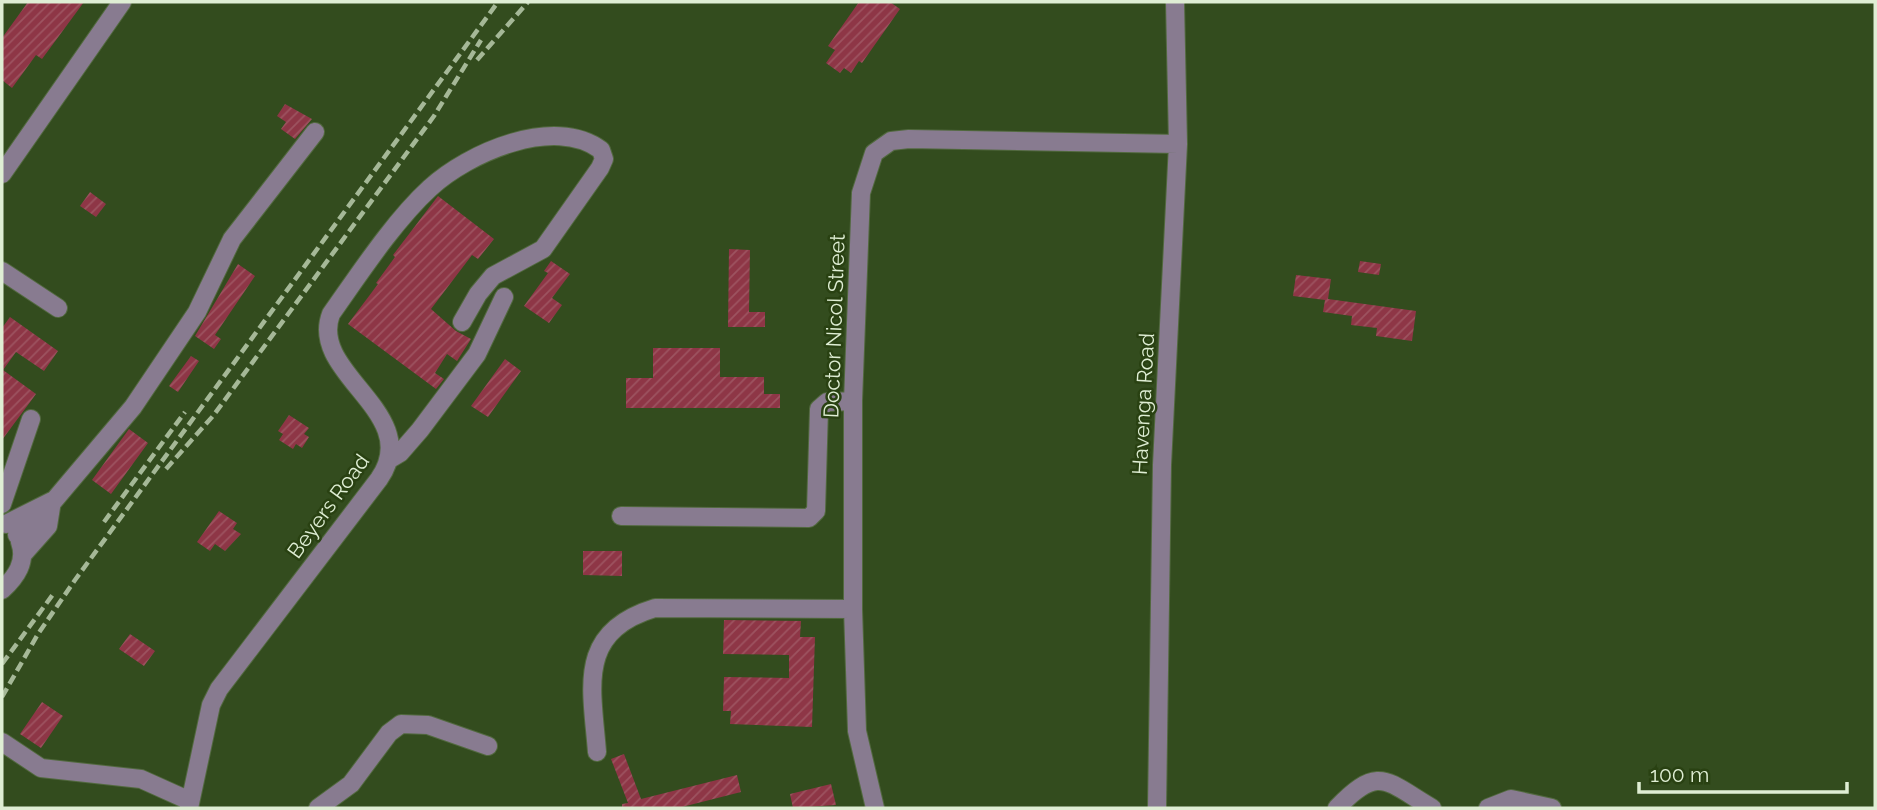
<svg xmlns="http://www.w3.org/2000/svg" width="1877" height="810" font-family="Raleway,sans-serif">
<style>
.building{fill:url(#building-hatch)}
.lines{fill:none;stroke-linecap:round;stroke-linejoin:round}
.minor-casing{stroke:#52693f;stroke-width:20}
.minor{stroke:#887b90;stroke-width:18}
.rail{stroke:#a5b897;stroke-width:4.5;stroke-dasharray:10 5;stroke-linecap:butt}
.labels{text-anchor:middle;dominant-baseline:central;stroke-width:5;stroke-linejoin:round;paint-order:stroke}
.street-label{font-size:21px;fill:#dfeed4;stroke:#294112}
</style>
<defs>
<pattern id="building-hatch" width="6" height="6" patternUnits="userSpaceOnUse" patternTransform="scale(1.75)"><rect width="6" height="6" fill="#8e3646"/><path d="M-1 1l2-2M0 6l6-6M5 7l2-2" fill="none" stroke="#9d5360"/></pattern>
</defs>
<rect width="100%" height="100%" fill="#334c1e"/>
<path class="building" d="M 28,2 L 84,2 L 42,59 L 36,55 L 12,88 L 2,80 L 2,38 Z
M 859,2 L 890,2 L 900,9 L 862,63 L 859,61 L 851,73 L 844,68 L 840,73 L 826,63 L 835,50 L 828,46 Z
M 285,104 L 312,119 L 295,139 L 281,129 L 286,122 L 277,116 Z
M 90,192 L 106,204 L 96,217 L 80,206 Z
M 438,196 L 494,239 L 478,259 L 472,255 L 431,309 L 456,331 L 471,339 L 457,361 L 447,354 L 435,373 L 444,379 L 436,389 L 348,324 L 378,284 L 376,283 L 395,257 L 393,255 Z
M 729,249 L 750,250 L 749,312 L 765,312 L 765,327 L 728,327 Z
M 551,261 L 570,274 L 552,298 L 562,305 L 549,323 L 524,306 L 548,273 L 544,271 Z
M 1360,261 L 1381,264 L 1379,275 L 1358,272 Z
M 238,264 L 255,276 L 215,335 L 221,339 L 214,349 L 195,336 Z
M 1296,275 L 1331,279 L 1328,299 L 1416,311 L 1412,341 L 1376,336 L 1377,328 L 1351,325 L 1352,316 L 1323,312 L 1325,300 L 1293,296 Z
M 10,317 L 58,351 L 44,371 L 16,352 L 3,370 L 36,394 L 2,440 L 2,328 Z
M 653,348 L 720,348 L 720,377 L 764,377 L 764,394 L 780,394 L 780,408 L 626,408 L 626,378 L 653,378 Z
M 191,356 L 199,361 L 178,392 L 169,386 Z
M 505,359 L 521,371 L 488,417 L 471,406 Z
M 289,415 L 309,428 L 304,434 L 309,437 L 302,448 L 296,444 L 293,449 L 279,440 L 283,434 L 278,431 Z
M 129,429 L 148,443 L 111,494 L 92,480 Z
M 219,511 L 237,523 L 233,529 L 241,534 L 225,551 L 215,544 L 210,551 L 197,542 Z
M 583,551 L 622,551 L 622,576 L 583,575 Z
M 724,620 L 801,621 L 800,637 L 815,637 L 812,727 L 730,724 L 731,711 L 723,711 L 724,677 L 789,678 L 789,655 L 723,654 Z
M 130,634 L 155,651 L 144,666 L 119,649 Z
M 42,702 L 63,716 L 41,748 L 20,734 Z
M 624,754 L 641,799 L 737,775 L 741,792 L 678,808 L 622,808 L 622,804 L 628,803 L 611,759 Z
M 831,784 L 836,805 L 793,808 L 790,794 Z"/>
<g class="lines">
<defs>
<path id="minor" d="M 2,174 L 122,2
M 2,271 L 58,308
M 390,459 L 400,453 L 420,430 L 477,354 L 504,297
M 2,504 L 31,419
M 621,516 L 809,518 L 816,511 L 819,409 L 827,402 L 853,401
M 6,524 L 52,501 L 48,526 L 24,553
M 17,535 L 46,510 L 133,407 L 197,312 L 232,239 L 315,132
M 2,590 C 16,577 27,562 20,542
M 2,742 L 41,768 L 141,779 L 190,801
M 597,752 C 592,687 576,632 655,608 L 853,609
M 189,808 L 211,705 L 219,689 L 379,479 C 425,413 308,374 331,314 C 360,273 394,221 430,188 C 468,153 554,115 601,150 L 604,159 L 600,168 L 543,249 L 493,276 L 478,294 L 462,322
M 318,808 L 351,784 L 389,733 L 401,724 L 428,725 L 488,746
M 875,808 L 857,731 L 853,609 L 853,401 L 861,193 L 874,153 L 891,141 L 909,139 L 1178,144
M 1157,808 L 1162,465 L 1178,144 L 1175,2
M 1337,808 C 1379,764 1386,781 1432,808
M 1488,808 L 1511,799 L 1552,808"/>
</defs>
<use href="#minor" class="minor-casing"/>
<use href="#minor" class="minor"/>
<path class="rail" d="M 477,60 L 528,2
M 166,469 L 213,416 L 434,116 L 481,40
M 104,522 L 185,412
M 2,664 L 54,593
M 2,697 L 38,634 L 75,580 L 498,2"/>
</g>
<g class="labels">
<g class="street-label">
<text transform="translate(834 326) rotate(-88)">Doctor Nicol Street</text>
<text transform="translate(1143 404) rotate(-87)">Havenga Road</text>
<text transform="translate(328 506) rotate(-54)">Beyers Road</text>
</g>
</g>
<rect width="1877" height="810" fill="none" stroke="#dfeed4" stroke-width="7"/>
<path d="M1639 782v10h208v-10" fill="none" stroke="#dfeed4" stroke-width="3.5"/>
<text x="1650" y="782" font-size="21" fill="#dfeed4" stroke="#294112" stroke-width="5" paint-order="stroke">100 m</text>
</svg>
